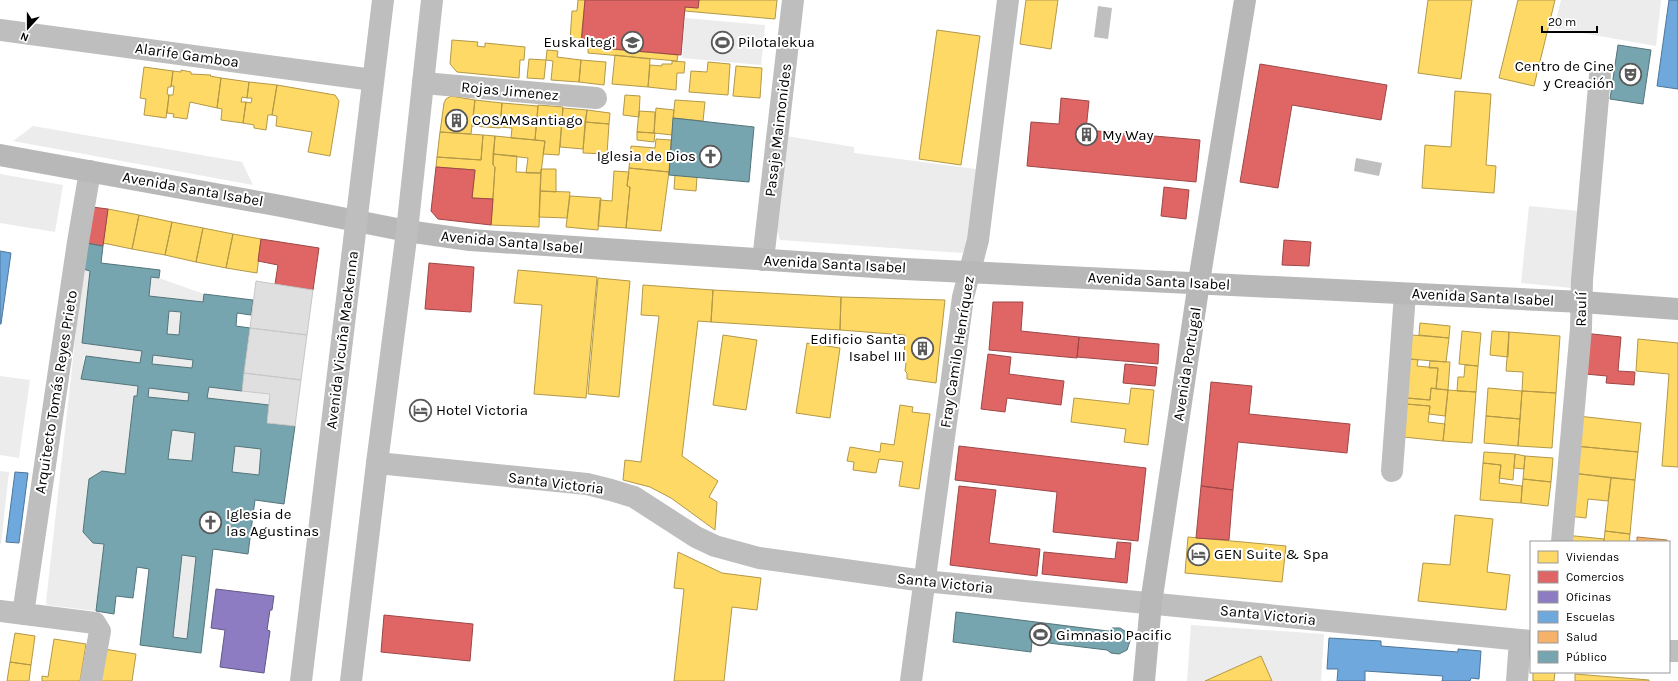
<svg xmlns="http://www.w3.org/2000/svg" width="1678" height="681" font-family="Karla,sans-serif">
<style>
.green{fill:#ececec}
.water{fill:#bfbfbf}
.homes{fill:#ffd966;stroke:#b29847}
.shops{fill:#e06666;stroke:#9d4747}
.offices{fill:#8e7cc3;stroke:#635788}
.schools{fill:#6fa8dc;stroke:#4e769a}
.health{fill:#f6b26b;stroke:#ac7d4b}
.public{fill:#76a5af;stroke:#53747a;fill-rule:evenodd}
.building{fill:#dfdfdf;stroke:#c7c7c7}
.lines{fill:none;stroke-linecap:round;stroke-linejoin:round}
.street{stroke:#bebebe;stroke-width:22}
.secondary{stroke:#b8b8b8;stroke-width:22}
.primary{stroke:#bebebe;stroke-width:22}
.labels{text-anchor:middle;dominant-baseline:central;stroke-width:4;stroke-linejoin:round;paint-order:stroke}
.poi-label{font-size:15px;fill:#000;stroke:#fff;text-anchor:start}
.street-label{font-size:15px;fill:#000;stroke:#fff}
</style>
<rect width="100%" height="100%" fill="#fff"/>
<path class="green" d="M 1561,0 L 1661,0 L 1656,46 L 1554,28 Z
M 685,18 L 765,25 L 761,65 L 682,58 Z
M 33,126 L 242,162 L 253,185 L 13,141 Z
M 786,136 L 854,147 L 854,153 L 976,169 L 969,244 L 962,253 L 780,240 L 777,230 Z
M 0,174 L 63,185 L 55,232 L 0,223 Z
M 1529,206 L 1579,211 L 1571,288 L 1521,283 Z
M 83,269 L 90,271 L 82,343 L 142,351 L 140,363 L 84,356 L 82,379 L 138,386 L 137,396 L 134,396 L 125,474 L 102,471 L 89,480 L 83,532 L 93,543 L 104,544 L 96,611 L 47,605 L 46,602 Z
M 151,277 L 159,278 L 204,294 L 203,302 L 149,296 Z
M 169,311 L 181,312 L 179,335 L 167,334 Z
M 153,355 L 193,360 L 192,368 L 152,364 Z
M 0,376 L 30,380 L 19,458 L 0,455 Z
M 209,387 L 270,394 L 269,405 L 207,398 Z
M 149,388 L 189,393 L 188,401 L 148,397 Z
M 172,430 L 195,433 L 192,461 L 168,459 Z
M 235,446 L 261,449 L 259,475 L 232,472 Z
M 0,471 L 9,472 L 1,544 L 0,544 Z
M 182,555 L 196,557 L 187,639 L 173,637 Z
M 1191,625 L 1324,634 L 1321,681 L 1187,681 Z"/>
<path class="water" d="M 1098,6 L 1112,8 L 1108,39 L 1094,37 Z
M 1356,158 L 1382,163 L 1379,176 L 1354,171 Z"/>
<path class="homes" d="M 578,0 L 585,0 L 581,41 L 570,40 L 572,11 L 577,11 Z
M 699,0 L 777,0 L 775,19 L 685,11 L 685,7 L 698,8 Z
M 1026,0 L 1058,0 L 1051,49 L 1020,44 Z
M 1428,0 L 1472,0 L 1461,79 L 1418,73 Z
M 1518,0 L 1555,0 L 1534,86 L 1499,78 Z
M 937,30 L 980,36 L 961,165 L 919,159 Z
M 452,40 L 478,42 L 477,46 L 485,47 L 485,43 L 525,47 L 524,60 L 520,60 L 519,78 L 457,72 L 450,64 Z
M 588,47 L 678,55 L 677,61 L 588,53 Z
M 547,50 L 558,51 L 557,57 L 581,60 L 579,82 L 551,80 L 553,61 L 546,60 Z
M 615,55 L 650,59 L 648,87 L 612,84 Z
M 529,59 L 546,60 L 544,79 L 527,78 Z
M 581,60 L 606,62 L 604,85 L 579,82 Z
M 672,61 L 685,62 L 684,73 L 677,73 L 676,90 L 648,87 L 650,65 L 662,66 L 662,64 L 672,64 Z
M 708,62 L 730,64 L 728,95 L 689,92 L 691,71 L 707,72 Z
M 736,66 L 762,68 L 760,98 L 733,96 Z
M 144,67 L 173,71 L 171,87 L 168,87 L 167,94 L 169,95 L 166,118 L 144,115 L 146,99 L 140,98 Z
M 181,70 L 191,72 L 191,74 L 211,75 L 210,76 L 221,78 L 217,108 L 190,102 L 187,119 L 173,117 L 174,114 L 167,113 L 169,95 L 173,95 L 174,86 L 171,86 L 173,71 L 181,72 Z
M 221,78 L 249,82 L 247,98 L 242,97 L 241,102 L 246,102 L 243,123 L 221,120 L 222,109 L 217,108 Z
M 249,82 L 277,85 L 272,115 L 268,115 L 266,130 L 254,128 L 254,125 L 243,123 L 246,102 L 251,103 L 252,98 L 247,98 Z
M 277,85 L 335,95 L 339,101 L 330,156 L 308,152 L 312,132 L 276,126 L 277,116 L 272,115 Z
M 1455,91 L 1491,94 L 1486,165 L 1496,166 L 1494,193 L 1422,188 L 1425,145 L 1451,147 Z
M 625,95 L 640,96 L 639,117 L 623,115 Z
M 451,96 L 475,100 L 471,134 L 440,132 L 444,103 L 446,99 Z
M 475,100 L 502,103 L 500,128 L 472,126 Z
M 675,100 L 705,102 L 703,121 L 673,118 Z
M 502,103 L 538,106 L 535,140 L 511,138 L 512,128 L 500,127 Z
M 538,105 L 563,107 L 559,155 L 543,154 L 545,141 L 535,140 Z
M 563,108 L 587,110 L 583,149 L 560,147 Z
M 656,108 L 674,110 L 672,135 L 654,133 Z
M 587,110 L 610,113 L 609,124 L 585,122 Z
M 639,111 L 655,112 L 654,133 L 637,132 Z
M 585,122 L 609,124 L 607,154 L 583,153 Z
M 440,132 L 483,135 L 481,160 L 437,157 Z
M 637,132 L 655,133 L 654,142 L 637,140 Z
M 483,135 L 495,136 L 493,165 L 495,167 L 493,199 L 472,198 L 475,170 L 436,167 L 437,157 L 481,160 Z
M 495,136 L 545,141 L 541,173 L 526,173 L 528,158 L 493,154 Z
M 656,139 L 671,140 L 669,172 L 629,168 L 631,146 L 655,148 Z
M 493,154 L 517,156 L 516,172 L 541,173 L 539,227 L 491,225 L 495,167 L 493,165 Z
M 629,168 L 669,172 L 661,231 L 626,228 L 630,187 L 627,186 Z
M 541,169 L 556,169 L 556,192 L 540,191 Z
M 614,171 L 629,172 L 627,186 L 630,187 L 626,228 L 598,226 L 600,200 L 612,201 Z
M 675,175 L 697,177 L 696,191 L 674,189 Z
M 540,191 L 570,192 L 567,218 L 539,217 Z
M 570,196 L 601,198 L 598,230 L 566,227 Z
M 108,209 L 139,215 L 132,249 L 103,243 Z
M 139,215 L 172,222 L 165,255 L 132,249 Z
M 172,222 L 203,228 L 196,262 L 165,255 Z
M 203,228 L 233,234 L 226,268 L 196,262 Z
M 233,234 L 261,239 L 257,273 L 226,268 Z
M 518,270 L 597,277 L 586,398 L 534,394 L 542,305 L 514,303 Z
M 598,278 L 630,281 L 619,397 L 588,394 Z
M 643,285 L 713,290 L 711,322 L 698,321 L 682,456 L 718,481 L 709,497 L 717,502 L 715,530 L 671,498 L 650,487 L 623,480 L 625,460 L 641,462 L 659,316 L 641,315 Z
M 713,290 L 841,297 L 840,330 L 711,322 Z
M 841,297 L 945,300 L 936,383 L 907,379 L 907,373 L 905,371 L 906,363 L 904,361 L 905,335 L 840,330 Z
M 1420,323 L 1450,326 L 1449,338 L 1419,335 Z
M 1462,331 L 1481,333 L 1478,366 L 1459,364 Z
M 1492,331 L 1509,332 L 1508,357 L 1490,355 Z
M 1509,332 L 1560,336 L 1556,393 L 1522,391 L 1523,372 L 1506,371 Z
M 723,335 L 757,340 L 746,410 L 713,405 Z
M 1412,335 L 1449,338 L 1446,362 L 1410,359 Z
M 1638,339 L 1678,343 L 1678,467 L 1662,466 L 1669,374 L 1636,371 Z
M 807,343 L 840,348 L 830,418 L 796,413 Z
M 1410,359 L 1418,360 L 1417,366 L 1438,368 L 1436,389 L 1431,388 L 1430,400 L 1407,398 Z
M 1430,361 L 1450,362 L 1448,390 L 1436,389 L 1438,368 L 1429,368 Z
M 1465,365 L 1478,366 L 1476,392 L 1457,391 L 1458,377 L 1464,377 Z
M 1131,388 L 1154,390 L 1148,445 L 1124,442 L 1126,429 L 1071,422 L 1074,398 L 1129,404 Z
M 1431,388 L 1448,390 L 1445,416 L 1429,414 L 1430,406 L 1406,404 L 1407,398 L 1430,400 Z
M 1488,388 L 1522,391 L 1520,419 L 1486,416 Z
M 1448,390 L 1476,392 L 1472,443 L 1443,441 Z
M 1522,391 L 1556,393 L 1552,448 L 1518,446 Z
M 1406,404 L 1430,406 L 1428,422 L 1445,424 L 1443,441 L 1403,437 Z
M 900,405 L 913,407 L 912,412 L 930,414 L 919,489 L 899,486 L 903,462 L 879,459 L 876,473 L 853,470 L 854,462 L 847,461 L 850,447 L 880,452 L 881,443 L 894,445 Z
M 1486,416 L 1520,419 L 1518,446 L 1484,443 Z
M 1578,416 L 1641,423 L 1638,452 L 1575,446 Z
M 1575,446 L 1638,452 L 1635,480 L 1572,473 Z
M 1484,452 L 1515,454 L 1513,480 L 1499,478 L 1501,465 L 1483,463 Z
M 1515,454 L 1525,456 L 1524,469 L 1514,468 Z
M 1525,456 L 1553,458 L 1551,482 L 1523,479 Z
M 1483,463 L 1501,465 L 1499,483 L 1522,486 L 1521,503 L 1480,500 Z
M 1572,473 L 1611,478 L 1608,501 L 1588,499 L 1586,518 L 1568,516 Z
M 1611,478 L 1635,480 L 1630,534 L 1605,531 Z
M 1523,479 L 1551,482 L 1548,506 L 1521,503 Z
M 1455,515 L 1493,519 L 1487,572 L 1510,575 L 1506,610 L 1418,601 L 1423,563 L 1450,565 Z
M 1605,531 L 1630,534 L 1629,542 L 1604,542 Z
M 1565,535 L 1604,539 L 1604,542 L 1565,542 Z
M 1188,537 L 1286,546 L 1282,582 L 1185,573 Z
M 678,552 L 722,573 L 761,578 L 757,610 L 732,607 L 724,681 L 674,681 L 684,589 L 674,588 Z
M 15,633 L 35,636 L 31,665 L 10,662 Z
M 54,639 L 86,644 L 80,681 L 42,681 L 42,676 L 48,677 Z
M 104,649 L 136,654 L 132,681 L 99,681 Z
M 1261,656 L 1272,681 L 1205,681 Z
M 10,662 L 31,665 L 29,681 L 7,681 Z
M 1533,672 L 1555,672 L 1554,681 L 1533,681 Z
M 1575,674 L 1649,680 L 1649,681 L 1575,681 Z"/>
<path class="shops" d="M 585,0 L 699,0 L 698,8 L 685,7 L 681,55 L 581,46 Z
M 1260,64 L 1387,85 L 1381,120 L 1292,105 L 1278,188 L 1240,182 Z
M 1061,98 L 1089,101 L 1086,130 L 1200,140 L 1196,182 L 1027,166 L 1031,122 L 1059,124 Z
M 436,167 L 475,170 L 472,198 L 493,199 L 491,225 L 438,219 L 431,211 Z
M 1164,187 L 1189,190 L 1186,219 L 1161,216 Z
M 92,207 L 108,209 L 103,246 L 85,243 Z
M 261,239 L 319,248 L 313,290 L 275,284 L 278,265 L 258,261 Z
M 1284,240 L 1311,242 L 1309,266 L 1282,265 Z
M 429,263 L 474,267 L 471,312 L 425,309 Z
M 993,302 L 1023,302 L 1021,331 L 1079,337 L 1077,358 L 989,350 Z
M 1583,333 L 1621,337 L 1618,371 L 1635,372 L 1634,385 L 1606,383 L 1607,376 L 1585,374 Z
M 1079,337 L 1159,344 L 1158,364 L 1077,357 Z
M 988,354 L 1011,357 L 1009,374 L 1064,381 L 1061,405 L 1007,398 L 1005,412 L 981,409 Z
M 1125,364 L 1157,367 L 1155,386 L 1123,383 Z
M 1211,382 L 1252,386 L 1249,414 L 1350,424 L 1347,453 L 1238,442 L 1233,490 L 1201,486 Z
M 959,446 L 1146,468 L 1138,541 L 1053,532 L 1057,492 L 955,480 Z
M 959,486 L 996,490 L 989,543 L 1040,549 L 1037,576 L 950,565 Z
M 1201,486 L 1233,490 L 1229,540 L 1196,538 Z
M 1117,542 L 1131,543 L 1127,583 L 1042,574 L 1044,552 L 1115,559 Z
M 384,615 L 473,624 L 470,661 L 381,652 Z"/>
<path class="offices" d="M 216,589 L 274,596 L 272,610 L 270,610 L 267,630 L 270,631 L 264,673 L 220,667 L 225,630 L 211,628 Z"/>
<path class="schools" d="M 1669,0 L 1678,0 L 1678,89 L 1657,86 Z
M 0,251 L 11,253 L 1,324 L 0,324 Z
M 15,472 L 28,473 L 19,543 L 6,542 Z
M 1329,638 L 1381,641 L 1381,646 L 1458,652 L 1458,649 L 1481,651 L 1479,679 L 1471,678 L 1470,681 L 1442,681 L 1443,676 L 1365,671 L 1365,681 L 1337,681 L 1338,669 L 1327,669 Z"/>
<path class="health" d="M 1637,537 L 1667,540 L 1667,542 L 1637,542 Z"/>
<path class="public" d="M 1618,45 L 1651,50 L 1643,104 L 1610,99 Z
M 673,118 L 754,127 L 749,182 L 669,175 Z
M 85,243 L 103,246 L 101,263 L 160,270 L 159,278 L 151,277 L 149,296 L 203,302 L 204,294 L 253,300 L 251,315 L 237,313 L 236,326 L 250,328 L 242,391 L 209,387 L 207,398 L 269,405 L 267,423 L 295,426 L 284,504 L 255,500 L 248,554 L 213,549 L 201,653 L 140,645 L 149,569 L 137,567 L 133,598 L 116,596 L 114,614 L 96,611 L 104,544 L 93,543 L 83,532 L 89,479 L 102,471 L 125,474 L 134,396 L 137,396 L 138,386 L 81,379 L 86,356 L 140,363 L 142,351 L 82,343 L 90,271 L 83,269 ZM 169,311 L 181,312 L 179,335 L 167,334 ZM 153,355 L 193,360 L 192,368 L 152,364 ZM 149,388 L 189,393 L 188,401 L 148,397 ZM 172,430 L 195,433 L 192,461 L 168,459 ZM 235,446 L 261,449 L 259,475 L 232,472 ZM 182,555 L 196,557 L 187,639 L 173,637 Z
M 956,612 L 1108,631 L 1112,628 L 1120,628 L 1128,633 L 1130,641 L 1127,650 L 1119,654 L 1111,653 L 1107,650 L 1032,641 L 1031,652 L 953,642 Z"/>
<path class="building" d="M 256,281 L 313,290 L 307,335 L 250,328 Z
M 250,328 L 307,335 L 301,380 L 244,373 Z
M 244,373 L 301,380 L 295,426 L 267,423 L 270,394 L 242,391 Z"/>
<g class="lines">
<path class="street" d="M 0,30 L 373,80
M 423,83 L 596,98
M 763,260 L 793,0
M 377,463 L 587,484 L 611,490 L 634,497 L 696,537 L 715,546 L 759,558 L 924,581 L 1531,641
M 1392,471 L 1405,294
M 1562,542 L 1581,328 L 1582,280 L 1600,75
M 0,611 L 95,623 L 100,631 L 91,681
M 23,614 L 78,242 L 90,171
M 1669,651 L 1678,651
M 911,681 L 963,297 L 978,240 L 1008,0
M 1517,681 L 1520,640"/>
<path class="secondary" d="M 0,155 L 281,206 L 407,231 L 470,240 L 905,269 L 1582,302 L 1678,309
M 1144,681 L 1151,603 L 1201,269 L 1245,0"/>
<path class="primary" d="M 301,681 L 383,0
M 351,681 L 377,463 L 407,231 L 432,0"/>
</g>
<defs>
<symbol id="school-ring" viewBox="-11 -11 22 22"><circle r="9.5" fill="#fff" stroke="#595959" stroke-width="1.5"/><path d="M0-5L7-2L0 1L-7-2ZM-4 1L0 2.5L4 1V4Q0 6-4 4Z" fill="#595959"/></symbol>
<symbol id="stadium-ring" viewBox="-11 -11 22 22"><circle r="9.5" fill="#fff" stroke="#595959" stroke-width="1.5"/><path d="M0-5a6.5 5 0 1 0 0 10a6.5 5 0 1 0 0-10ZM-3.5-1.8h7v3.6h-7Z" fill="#595959"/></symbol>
<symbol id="theatre-ring" viewBox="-11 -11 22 22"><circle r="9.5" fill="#fff" stroke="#595959" stroke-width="1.5"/><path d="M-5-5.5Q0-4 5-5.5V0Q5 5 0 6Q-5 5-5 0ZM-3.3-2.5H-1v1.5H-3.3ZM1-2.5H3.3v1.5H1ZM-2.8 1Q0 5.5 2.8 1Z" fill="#595959"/></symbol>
<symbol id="building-ring" viewBox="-11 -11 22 22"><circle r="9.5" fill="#fff" stroke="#595959" stroke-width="1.5"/><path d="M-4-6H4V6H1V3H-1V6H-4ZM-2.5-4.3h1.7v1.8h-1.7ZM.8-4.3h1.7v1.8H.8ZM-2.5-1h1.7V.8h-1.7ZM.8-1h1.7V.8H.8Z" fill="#595959"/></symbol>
<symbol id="church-ring" viewBox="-11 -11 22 22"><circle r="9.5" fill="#fff" stroke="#595959" stroke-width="1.5"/><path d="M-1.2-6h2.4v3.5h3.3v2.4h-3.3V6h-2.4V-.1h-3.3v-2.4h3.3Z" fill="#595959"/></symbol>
<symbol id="hotel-ring" viewBox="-11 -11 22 22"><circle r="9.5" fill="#fff" stroke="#595959" stroke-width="1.5"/><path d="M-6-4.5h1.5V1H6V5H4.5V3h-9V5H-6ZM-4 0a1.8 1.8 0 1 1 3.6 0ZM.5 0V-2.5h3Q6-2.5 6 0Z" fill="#595959"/></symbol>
</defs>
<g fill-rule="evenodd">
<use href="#school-ring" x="620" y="30" width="25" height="25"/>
<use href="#stadium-ring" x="710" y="30" width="25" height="25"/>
<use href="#theatre-ring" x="1618" y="62" width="25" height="25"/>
<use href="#building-ring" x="444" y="108" width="25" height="25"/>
<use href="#building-ring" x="1074" y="122" width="25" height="25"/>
<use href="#church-ring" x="698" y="144" width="25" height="25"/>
<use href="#building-ring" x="910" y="336" width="25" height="25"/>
<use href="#hotel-ring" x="408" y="398" width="25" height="25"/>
<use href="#church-ring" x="198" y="510" width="25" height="25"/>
<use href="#hotel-ring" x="1186" y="542" width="25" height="25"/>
<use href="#stadium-ring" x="1028" y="622" width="25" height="25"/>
</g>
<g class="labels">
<g class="poi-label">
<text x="616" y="42" text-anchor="end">Euskaltegi</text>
<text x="738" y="42">Pilotalekua</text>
<text x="1614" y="66" text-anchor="end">Centro de Cine<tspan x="1614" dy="17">y Creación</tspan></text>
<text x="472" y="120">COSAMSantiago</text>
<text x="1102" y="135">My Way</text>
<text x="696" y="156" text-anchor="end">Iglesia de Dios</text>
<text x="906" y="339" text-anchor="end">Edificio Santa<tspan x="906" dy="17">Isabel III</tspan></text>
<text x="436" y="410">Hotel Victoria</text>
<text x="226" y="514">Iglesia de<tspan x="226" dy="17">las Agustinas</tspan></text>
<text x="1214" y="554">GEN Suite &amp; Spa</text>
<text x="1056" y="635">Gimnasio Pacific</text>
</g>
<g class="street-label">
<text transform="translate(187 55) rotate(8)">Alarife Gamboa</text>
<text transform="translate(510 91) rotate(5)">Rojas Jimenez</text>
<text transform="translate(778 130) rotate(-83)">Pasaje Maimonides</text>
<text transform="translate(193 189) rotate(10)">Avenida Santa Isabel</text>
<text transform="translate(512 242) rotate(5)">Avenida Santa Isabel</text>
<text transform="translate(835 264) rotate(3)">Avenida Santa Isabel</text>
<text transform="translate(1159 281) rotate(3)">Avenida Santa Isabel</text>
<text transform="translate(1483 297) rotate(3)">Avenida Santa Isabel</text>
<text transform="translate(1581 309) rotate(-89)">Raulí</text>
<text transform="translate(342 340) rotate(-83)">Avenida Vicuña Mackenna</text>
<text transform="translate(957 352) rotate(-81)">Fray Camilo Henríquez</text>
<text transform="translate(1187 364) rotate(-81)">Avenida Portugal</text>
<text transform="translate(56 392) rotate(-81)">Arquitecto Tomás Reyes Prieto</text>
<text transform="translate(556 483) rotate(7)">Santa Victoria</text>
<text transform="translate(945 583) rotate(6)">Santa Victoria</text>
<text transform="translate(1268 615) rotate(6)">Santa Victoria</text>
</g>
</g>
<rect x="1530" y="541" width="140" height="132" fill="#ffffff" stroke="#999999"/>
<rect x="1538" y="551" width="20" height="12" fill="#ffd966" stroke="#999999"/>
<text x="1566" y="561" font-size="12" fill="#000000">Viviendas</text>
<rect x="1538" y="571" width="20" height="12" fill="#e06666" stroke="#999999"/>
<text x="1566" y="581" font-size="12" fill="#000000">Comercios</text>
<rect x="1538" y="591" width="20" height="12" fill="#8e7cc3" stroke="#999999"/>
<text x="1566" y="601" font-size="12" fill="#000000">Oficinas</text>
<rect x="1538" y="611" width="20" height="12" fill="#6fa8dc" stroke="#999999"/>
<text x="1566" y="621" font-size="12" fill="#000000">Escuelas</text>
<rect x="1538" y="631" width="20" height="12" fill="#f6b26b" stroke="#999999"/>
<text x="1566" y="641" font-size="12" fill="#000000">Salud</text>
<rect x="1538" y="651" width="20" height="12" fill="#76a5af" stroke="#999999"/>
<text x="1566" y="661" font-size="12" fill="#000000">Público</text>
<g transform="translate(28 28) rotate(201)" stroke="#ffffff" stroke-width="3" paint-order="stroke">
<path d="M0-3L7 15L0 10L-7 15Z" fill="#000000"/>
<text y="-6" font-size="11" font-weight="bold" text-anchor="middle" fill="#000000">N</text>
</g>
<path d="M1542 26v6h55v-6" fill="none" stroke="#000000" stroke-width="2"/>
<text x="1548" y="26" font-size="12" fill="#000000" stroke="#ffffff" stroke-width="3" paint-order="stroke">20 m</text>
</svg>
